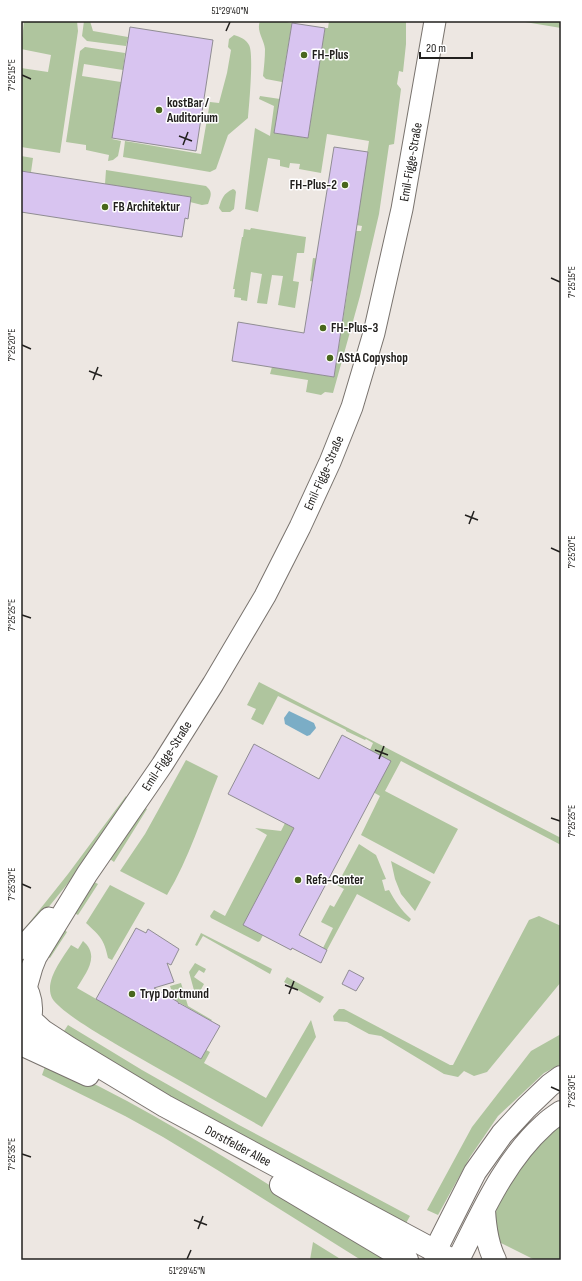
<svg xmlns="http://www.w3.org/2000/svg" width="582" height="1281" font-family="'Sofia Sans Condensed',sans-serif">
<style>
.green{fill:#afc59e}
.water{fill:#7badc6}
.building{fill:#d8c4f0;stroke:#908d93}
.lines{fill:none;stroke-linecap:round;stroke-linejoin:round}
.minor-casing{stroke:#79736e;stroke-width:23}
.major-casing{stroke:#79736e;stroke-width:24}
.highway-casing{stroke:#79736e;stroke-width:24}
.minor{stroke:#fff;stroke-width:21}
.major{stroke:#fff;stroke-width:22}
.highway{stroke:#fff;stroke-width:22}
.ticks{fill:none;stroke:#22201e;stroke-width:1.5}
.poi-dot{fill:#49671c;stroke:#fff;stroke-width:1.5}
.labels{text-anchor:middle;dominant-baseline:central;stroke-width:3;stroke-linejoin:round;paint-order:stroke}
.poi-label{font-size:13px;font-weight:bold;fill:#22201e;stroke:#fff;text-anchor:start}
.street-label{font-size:13px;fill:#22201e;stroke:#fff}
.neatline{fill:none;stroke:#22201e;stroke-width:1.5}
.ticks-label{font-size:10px;text-anchor:middle;fill:#22201e}
</style>
<rect width="100%" height="100%" fill="#ede7e2"/>
<path class="green" d="M 24,21 L 77,21 L 78,31 L 60,153 L 21,147 L 21,68 L 48,72 L 51,55 L 21,49 Z
M 84,21 L 90,21 L 93,31 L 128,37 L 126,46 L 87,41 L 82,36 Z
M 260,21 L 281,21 L 292,23 L 282,82 L 266,79 L 263,76 C 264,67 265,58 265,49 C 264,39 256,31 260,21 Z
M 329,21 L 406,21 L 406,44 L 403,72 L 399,71 L 397,84 L 401,89 L 394,144 L 389,145 L 379,214 L 360,296 L 333,393 L 325,392 L 321,395 L 306,392 L 308,380 L 270,374 L 272,367 L 334,377 L 348,287 L 310,281 L 313,258 L 350,263 L 356,231 L 361,231 L 362,226 L 356,225 L 369,141 L 327,134 L 321,173 L 299,169 L 300,164 L 290,163 L 289,168 L 280,166 L 280,160 L 268,158 L 258,212 L 245,209 L 255,128 L 270,136 L 274,106 L 259,99 L 260,96 L 280,99 L 275,133 L 308,138 L 325,28 L 328,28 Z
M 519,21 L 561,21 L 561,28 Z
M 234,35 C 240,37 246,39 249,45 C 254,53 249,106 248,118 L 228,135 L 216,169 L 210,172 L 123,157 L 125,141 L 201,154 L 210,102 L 219,103 L 227,73 L 231,50 L 228,47 L 229,39 Z
M 85,47 L 125,53 L 123,70 L 84,64 L 82,76 L 121,82 L 112,138 L 112,139 L 121,141 L 118,156 L 113,160 L 108,161 L 109,155 L 86,150 L 86,145 L 66,142 L 80,51 Z
M 21,156 L 33,158 L 31,172 L 21,171 Z
M 106,170 L 206,186 C 213,192 211,195 208,204 L 202,205 L 190,202 L 191,197 L 105,184 Z
M 233,189 L 235,190 L 236,192 L 234,209 L 230,212 L 222,212 L 219,208 C 222,198 223,194 233,189 Z
M 251,228 L 306,237 L 304,253 L 297,253 L 293,281 L 299,282 L 295,308 L 278,305 L 283,276 L 272,275 L 267,304 L 257,303 L 262,274 L 251,272 L 247,301 L 241,300 L 241,298 L 234,297 L 235,289 L 233,289 L 242,237 L 243,237 L 244,229 L 250,230 Z
M 259,682 L 561,838 L 561,845 L 401,761 L 385,791 L 458,829 L 434,874 L 361,835 L 380,796 L 373,792 L 370,750 L 373,743 L 366,739 L 365,740 L 346,731 L 346,730 L 278,696 L 263,725 L 251,719 L 256,709 L 247,705 Z
M 186,760 L 218,776 C 202,816 189,859 167,895 L 120,871 L 145,834 Z
M 126,796 L 128,799 L 73,877 L 21,941 L 21,933 L 68,874 Z
M 144,807 L 147,809 L 114,862 L 110,859 Z
M 287,819 L 294,827 L 263,935 L 260,941 L 258,942 L 211,918 L 210,916 L 214,910 L 225,916 L 267,835 L 255,828 L 281,831 Z
M 359,844 L 376,855 L 386,879 L 382,880 L 385,891 L 389,890 C 395,901 401,910 411,919 L 409,922 L 357,894 L 327,950 L 323,948 L 333,928 L 321,922 L 330,905 L 334,907 L 344,889 L 337,885 Z
M 391,861 L 431,882 L 415,911 L 401,894 L 395,879 Z
M 94,882 L 98,884 L 78,915 L 74,913 Z
M 110,885 L 145,903 L 112,960 L 108,958 C 104,939 100,936 86,923 Z
M 539,916 L 561,926 L 561,982 L 487,1072 L 474,1076 L 464,1071 L 458,1077 L 444,1074 L 381,1036 L 369,1034 L 347,1022 L 334,1021 L 333,1016 L 339,1009 L 344,1009 L 450,1065 L 453,1065 L 529,920 Z
M 63,929 L 67,932 L 50,958 L 46,956 Z
M 201,933 L 272,969 L 270,974 L 203,936 L 197,946 L 195,945 Z
M 83,941 C 101,956 85,974 77,988 L 201,1059 L 206,1050 L 210,1052 L 204,1063 L 266,1098 L 311,1020 L 316,1037 L 262,1127 C 214,1100 166,1073 119,1046 C 104,1037 60,1012 52,998 C 44,981 62,959 71,945 L 78,949 Z
M 195,963 L 206,969 L 204,973 L 199,970 L 194,977 L 204,984 L 198,995 L 195,994 L 189,972 Z
M 287,977 L 324,997 L 320,1003 L 284,982 Z
M 181,983 L 188,1006 L 212,1020 L 211,1021 L 175,1000 L 170,986 Z
M 68,1025 L 142,1070 L 239,1125 L 410,1216 L 405,1225 L 60,1037 Z
M 561,1034 L 561,1064 L 544,1073 L 498,1116 L 470,1157 L 438,1215 L 427,1210 L 472,1127 L 531,1051 Z
M 47,1061 C 167,1116 277,1191 389,1260 L 361,1260 L 219,1171 L 163,1137 L 125,1116 L 42,1075 Z
M 561,1120 L 561,1260 L 535,1260 L 497,1241 L 495,1223 L 497,1203 L 525,1156 Z
M 313,1242 L 342,1260 L 310,1260 Z"/>
<path class="water" d="M 289,711 L 314,723 L 316,728 L 310,735 L 307,736 L 285,724 L 284,718 Z"/>
<path class="building" d="M 292,23 L 325,28 L 308,138 L 274,133 Z
M 130,27 L 213,40 L 196,151 L 112,138 Z
M 334,147 L 368,152 L 334,377 L 232,361 L 238,322 L 304,333 Z
M 21,171 L 191,197 L 188,219 L 185,218 L 182,237 L 21,212 Z
M 342,735 L 391,761 L 299,935 L 327,950 L 321,963 L 292,948 L 291,950 L 243,925 L 294,828 L 228,794 L 254,744 L 319,779 Z
M 136,928 L 146,933 L 148,929 L 179,949 L 171,965 L 167,963 L 174,982 L 154,988 L 178,1002 L 179,1004 L 179,1003 L 220,1026 L 201,1059 L 96,999 Z
M 349,970 L 364,978 L 356,991 L 342,984 Z"/>
<g class="lines">
<defs>
<path id="minor" d="M 21,949 L 49,918
M 26,988 L 32,967 L 36,957 L 87,874 L 162,765 L 213,684 L 265,596 L 300,527 L 330,462 L 352,407 L 374,333 L 402,209 L 435,21"/>
<path id="major" d="M 21,981 C 34,997 33,1015 26,1033
M 31,1020 L 43,1031 L 69,1048 L 165,1106 L 452,1260
M 21,1044 L 88,1075
M 281,1185 L 407,1260"/>
<path id="highway" d="M 484,1210 C 485,1228 487,1244 495,1260
M 436,1260 L 435,1251 L 475,1172 L 502,1134 L 526,1108 L 550,1085 L 561,1077
M 458,1260 C 482,1213 504,1161 544,1125 C 549,1120 555,1116 561,1112"/>
</defs>
<use href="#minor" class="minor-casing"/>
<use href="#major" class="major-casing"/>
<use href="#highway" class="highway-casing"/>
<use href="#minor" class="minor"/>
<use href="#major" class="major"/>
<use href="#highway" class="highway"/>
</g>
<path class="ticks" d="M 226,31 L 230,22M 22,75 L 31,79M 179,136 L 192,141M 183,145 L 188,132M 551,278 L 560,282M 22,345 L 31,349M 89,371 L 102,376M 93,380 L 98,367M 465,515 L 478,520M 469,524 L 474,511M 551,548 L 560,552M 22,615 L 31,618M 375,750 L 388,755M 379,759 L 384,746M 551,818 L 560,821M 22,884 L 31,888M 285,985 L 298,990M 289,994 L 294,981M 551,1087 L 560,1091M 22,1154 L 31,1157M 194,1220 L 207,1225M 198,1229 L 203,1216M 187,1259 L 191,1250"/>
<g class="poi-dot">
<circle cx="304" cy="55" r="4"/>
<circle cx="159" cy="110" r="4"/>
<circle cx="345" cy="185" r="4"/>
<circle cx="105" cy="207" r="4"/>
<circle cx="323" cy="328" r="4"/>
<circle cx="330" cy="358" r="4"/>
<circle cx="298" cy="880" r="4"/>
<circle cx="132" cy="994" r="4"/>
</g>
<g class="labels">
<g class="poi-label">
<text x="312" y="55">FH-Plus</text>
<text x="167" y="103">kostBar /<tspan x="167" dy="15">Auditorium</tspan></text>
<text x="337" y="185" text-anchor="end">FH-Plus-2</text>
<text x="113" y="207">FB Architektur</text>
<text x="331" y="328">FH-Plus-3</text>
<text x="338" y="358">AStA Copyshop</text>
<text x="306" y="880">Refa-Center</text>
<text x="140" y="994">Tryp Dortmund</text>
</g>
<g class="street-label">
<text transform="translate(411 162) rotate(-80)">Emil-Figge-Straße</text>
<text transform="translate(324 473) rotate(-66)">Emil-Figge-Straße</text>
<text transform="translate(167 756) rotate(-57)">Emil-Figge-Straße</text>
<text transform="translate(238 1146) rotate(28)">Dorstfelder Allee</text>
</g>
</g>
<rect width="582" height="1281" fill="none" stroke="#ffffff" stroke-width="44"/>
<path d="M420 52v6h52v-6" fill="none" stroke="#22201e" stroke-width="2"/>
<text x="426" y="52" font-size="12" fill="#22201e" stroke="#ffffff" stroke-width="3" paint-order="stroke">20 m</text>
<rect x="22" y="22" width="538" height="1237" class="neatline"/>
<g class="ticks-label">
<text x="230" y="14">51°29'40"N</text>
<text transform="translate(11 75) rotate(-90)" y="4">7°25'15"E</text>
<text transform="translate(571 282) rotate(-90)" y="4">7°25'15"E</text>
<text transform="translate(11 345) rotate(-90)" y="4">7°25'20"E</text>
<text transform="translate(571 552) rotate(-90)" y="4">7°25'20"E</text>
<text transform="translate(11 615) rotate(-90)" y="4">7°25'25"E</text>
<text transform="translate(571 821) rotate(-90)" y="4">7°25'25"E</text>
<text transform="translate(11 884) rotate(-90)" y="4">7°25'30"E</text>
<text transform="translate(571 1091) rotate(-90)" y="4">7°25'30"E</text>
<text transform="translate(11 1154) rotate(-90)" y="4">7°25'35"E</text>
<text x="187" y="1274">51°29'45"N</text>
</g>
</svg>
